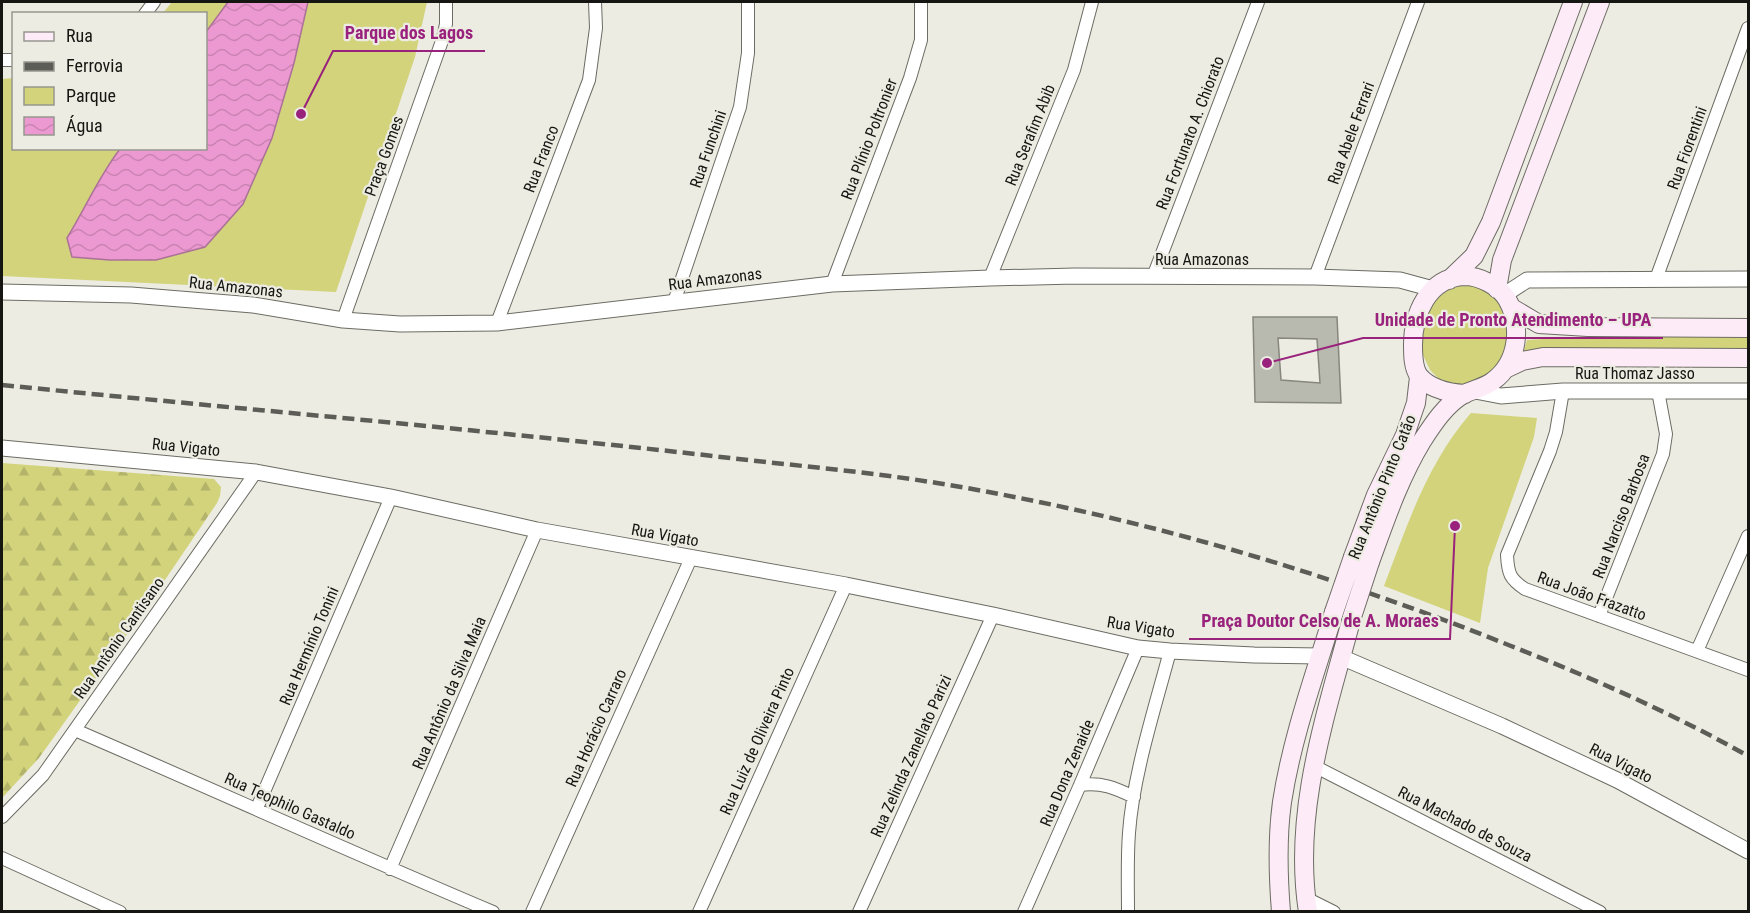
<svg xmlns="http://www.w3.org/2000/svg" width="1750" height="913" font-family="'Roboto Condensed',sans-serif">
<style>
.forest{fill:url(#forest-firs)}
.park{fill:#d2d37b}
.water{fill:url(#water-waves);stroke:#ac7198;stroke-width:1.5}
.building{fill:#b8b9af;stroke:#87877e;stroke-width:1.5;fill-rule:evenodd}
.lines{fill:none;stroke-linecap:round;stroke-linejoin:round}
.minor-casing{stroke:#6c6c64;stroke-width:14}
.tertiary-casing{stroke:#6c6c64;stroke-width:17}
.secondary-casing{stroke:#6c6c64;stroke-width:20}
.minor{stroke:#fff;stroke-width:12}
.tertiary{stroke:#fff;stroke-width:15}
.secondary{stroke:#feebf8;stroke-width:18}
.rail{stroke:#5d5d58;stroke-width:4.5;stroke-dasharray:12 6;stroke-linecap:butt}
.secondary-bridge-casing{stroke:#6c6c64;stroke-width:20;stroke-linecap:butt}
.secondary-bridge{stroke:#feebf8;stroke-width:18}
.labels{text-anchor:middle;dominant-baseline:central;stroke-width:4.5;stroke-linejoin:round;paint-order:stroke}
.street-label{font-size:16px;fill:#151512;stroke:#ecece2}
.leader{fill:none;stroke:#99227c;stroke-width:2}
.callout-dot{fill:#99227c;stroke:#ecece2;stroke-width:2}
.callout-label{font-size:18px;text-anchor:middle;font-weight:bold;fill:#99227c;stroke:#ecece2;stroke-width:4.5;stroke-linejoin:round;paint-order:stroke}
</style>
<defs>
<pattern id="forest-firs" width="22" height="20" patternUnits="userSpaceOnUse" patternTransform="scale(1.5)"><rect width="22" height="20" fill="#d2d37b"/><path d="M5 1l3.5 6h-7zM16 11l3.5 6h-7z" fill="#b3b469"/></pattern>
<pattern id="water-waves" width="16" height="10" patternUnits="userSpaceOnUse" patternTransform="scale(1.5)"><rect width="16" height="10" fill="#ec99d1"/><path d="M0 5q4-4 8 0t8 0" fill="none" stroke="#ca83b2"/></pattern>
</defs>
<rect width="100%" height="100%" fill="#ecece2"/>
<path class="forest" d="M 2,463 L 214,479 L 221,487 L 220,496 L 217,503 L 148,605 L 39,758 L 2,798 Z"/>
<path class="park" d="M 172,2 L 427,2 L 415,57 L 336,292 L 2,276 L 2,79 L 13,78 L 14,148 L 206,148 L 206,14 L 163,13 Z
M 1464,285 L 1479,286 L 1496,296 L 1505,308 L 1510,336 L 1499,367 L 1473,385 L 1457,386 L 1441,381 L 1430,370 L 1422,353 L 1422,336 L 1428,314 L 1436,299 L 1450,289 Z
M 1592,336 L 1748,337 L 1748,353 L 1523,354 L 1527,340 Z
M 1471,413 L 1537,418 L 1534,437 L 1488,568 L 1480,623 L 1384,586 C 1407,526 1427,463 1471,413 Z"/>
<path class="water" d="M 228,2 L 308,2 L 294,63 L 272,138 L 243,204 L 205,247 L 156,260 L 110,260 L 72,257 L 67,238 C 85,209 99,176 120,149 L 206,148 L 206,32 Z"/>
<path class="building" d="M 1253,317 L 1337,317 L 1341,403 L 1255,402 ZM 1278,338 L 1317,339 L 1320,383 L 1281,380 Z"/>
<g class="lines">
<defs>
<path id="minor" d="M 145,14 L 154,2
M 2,60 L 14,60
M 1153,277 L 1258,2
M 1315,277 L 1418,2
M 990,278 L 1074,70 L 1092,2
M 1656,279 L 1748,28
M 832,284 L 910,78 L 921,40 L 921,2
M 674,302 L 740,107 L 748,53 L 748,2
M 343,320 L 443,38 L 446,24 L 446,2
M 497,323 L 589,80 L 596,28 L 595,2
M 1563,391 L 1556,432 L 1550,451 L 1507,555 C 1508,574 1510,579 1525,589 L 1748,670
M 1599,616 L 1663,454 L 1666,434 L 1658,391
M 1697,651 L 1748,536
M 75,730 C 214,790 353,853 493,912
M 1314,766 L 1600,912
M 1080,785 C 1102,782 1115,788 1134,797
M 257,808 L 391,497
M 2,817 L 43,775 L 256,472
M 2,858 L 120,912
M 390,869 L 537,530
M 1306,898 L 1334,912
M 532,912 L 691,558
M 699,912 L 846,585
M 859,912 L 993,615
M 1024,912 L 1080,785 L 1138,648
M 1128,912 C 1128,885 1127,859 1129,833 C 1133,775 1155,708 1170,651"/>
<path id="tertiary" d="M 2,292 L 131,295 L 253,305 L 343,320 L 400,324 L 497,323 L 832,284 L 990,278 L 1075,276 L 1315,277 L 1400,280 L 1433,289
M 1504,295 L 1527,280 L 1748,279
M 1475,391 L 1501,396 L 1563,391 L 1748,391
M 2,448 L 256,472 L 391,497 L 537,530 L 846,585 L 993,615 L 1138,648 L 1170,651 L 1254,655 L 1321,656
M 1341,657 L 1502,726 L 1617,780 L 1748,851"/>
<path id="secondary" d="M 1449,280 L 1474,256 L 1491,222 L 1573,2
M 1497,289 L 1502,260 L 1600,2
M 1512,308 L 1539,324 L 1588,327 L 1748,328
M 1505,369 L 1522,361 L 1543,357 L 1748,358
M 1353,557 L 1376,495 L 1405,435 L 1416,403 L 1419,377
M 1370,562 C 1385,521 1399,479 1422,441 C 1433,424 1446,404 1464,394 C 1474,389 1484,388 1493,381 C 1519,362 1522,325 1507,299 C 1499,286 1480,276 1464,276 C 1428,278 1413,314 1413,345 C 1413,355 1413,368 1419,376 C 1430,389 1449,393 1465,394
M 1281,912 C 1278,875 1277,838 1282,802 C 1292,737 1315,674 1334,612
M 1308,912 C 1292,811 1327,712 1352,617"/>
</defs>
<use href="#minor" class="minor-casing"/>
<use href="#tertiary" class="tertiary-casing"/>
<use href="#secondary" class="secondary-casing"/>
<use href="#minor" class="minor"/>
<use href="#tertiary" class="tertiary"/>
<use href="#secondary" class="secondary"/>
<path class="rail" d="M 2,385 C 239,409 476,429 713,456 C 787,465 863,471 937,483 C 1133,515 1327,572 1511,646 C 1592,678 1672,713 1748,756"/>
<defs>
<path id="secondary-bridge" d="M 1334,612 L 1353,557
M 1352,617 L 1370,562"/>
</defs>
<use href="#secondary-bridge" class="secondary-bridge-casing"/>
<use href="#secondary-bridge" class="secondary-bridge"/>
</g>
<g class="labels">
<g class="street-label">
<text transform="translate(1190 133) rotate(-69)">Rua Fortunato A. Chiorato</text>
<text transform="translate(1351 133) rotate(-70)">Rua Abele Ferrari</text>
<text transform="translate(1030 135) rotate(-68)">Rua Serafim Abib</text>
<text transform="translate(869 139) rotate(-69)">Rua Plínio Poltronier</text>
<text transform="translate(1687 148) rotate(-70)">Rua Fiorentini</text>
<text transform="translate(708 149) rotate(-71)">Rua Funchini</text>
<text transform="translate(384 156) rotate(-70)">Praça Gomes</text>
<text transform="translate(541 159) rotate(-69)">Rua Franco</text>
<text x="1202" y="259">Rua Amazonas</text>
<text transform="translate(715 279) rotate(-7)">Rua Amazonas</text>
<text transform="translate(236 287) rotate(6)">Rua Amazonas</text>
<text x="1635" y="373">Rua Thomaz Jasso</text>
<text transform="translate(186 447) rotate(6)">Rua Vigato</text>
<text transform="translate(1382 487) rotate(-68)">Rua Antônio Pinto Catão</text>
<text transform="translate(1621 516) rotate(-69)">Rua Narciso Barbosa</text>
<text transform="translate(665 535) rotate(10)">Rua Vigato</text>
<text transform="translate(1592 596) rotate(20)">Rua João Frazatto</text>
<text transform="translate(1141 627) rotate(9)">Rua Vigato</text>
<text transform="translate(119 638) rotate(-55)">Rua Antônio Cantisano</text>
<text transform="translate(309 646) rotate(-67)">Rua Hermínio Tonini</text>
<text transform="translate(449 693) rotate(-67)">Rua Antônio da Silva Maia</text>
<text transform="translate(596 728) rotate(-66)">Rua Horácio Carraro</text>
<text transform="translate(757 741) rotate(-66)">Rua Luiz de Oliveira Pinto</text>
<text transform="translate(911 756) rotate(-66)">Rua Zelinda Zanellato Parizi</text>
<text transform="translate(1621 763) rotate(27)">Rua Vigato</text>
<text transform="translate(1067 773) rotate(-67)">Rua Dona Zenaide</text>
<text transform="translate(290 806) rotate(24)">Rua Teophilo Gastaldo</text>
<text transform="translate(1465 824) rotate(27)">Rua Machado de Souza</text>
</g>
</g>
<path class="leader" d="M301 114L333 51H485M1267 363L1363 338H1663M1455 526L1450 639H1189"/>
<g class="callout-dot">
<circle cx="301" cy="114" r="6"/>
<circle cx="1267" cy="363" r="6"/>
<circle cx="1455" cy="526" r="6"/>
</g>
<g class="callout-label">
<text x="409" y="39">Parque dos Lagos</text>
<text x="1513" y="326">Unidade de Pronto Atendimento – UPA</text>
<text x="1320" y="627">Praça Doutor Celso de A. Moraes</text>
</g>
<rect width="1750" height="913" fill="none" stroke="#151512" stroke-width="6"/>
<rect x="12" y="12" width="195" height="138" fill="#ecece2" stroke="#96968f" stroke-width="1.5"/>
<rect x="24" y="32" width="30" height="9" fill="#feebf8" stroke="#96968f" stroke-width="1.5"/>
<text x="66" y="42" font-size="18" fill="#151512">Rua</text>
<rect x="24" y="62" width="30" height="9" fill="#5d5d58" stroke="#96968f" stroke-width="1.5"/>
<text x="66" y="72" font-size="18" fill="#151512">Ferrovia</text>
<rect x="24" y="87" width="30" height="18" fill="#d2d37b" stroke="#96968f" stroke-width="1.5"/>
<text x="66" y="102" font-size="18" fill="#151512">Parque</text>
<rect x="24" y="117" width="30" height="18" fill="url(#water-waves)" stroke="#96968f" stroke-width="1.5"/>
<text x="66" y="132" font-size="18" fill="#151512">Água</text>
</svg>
